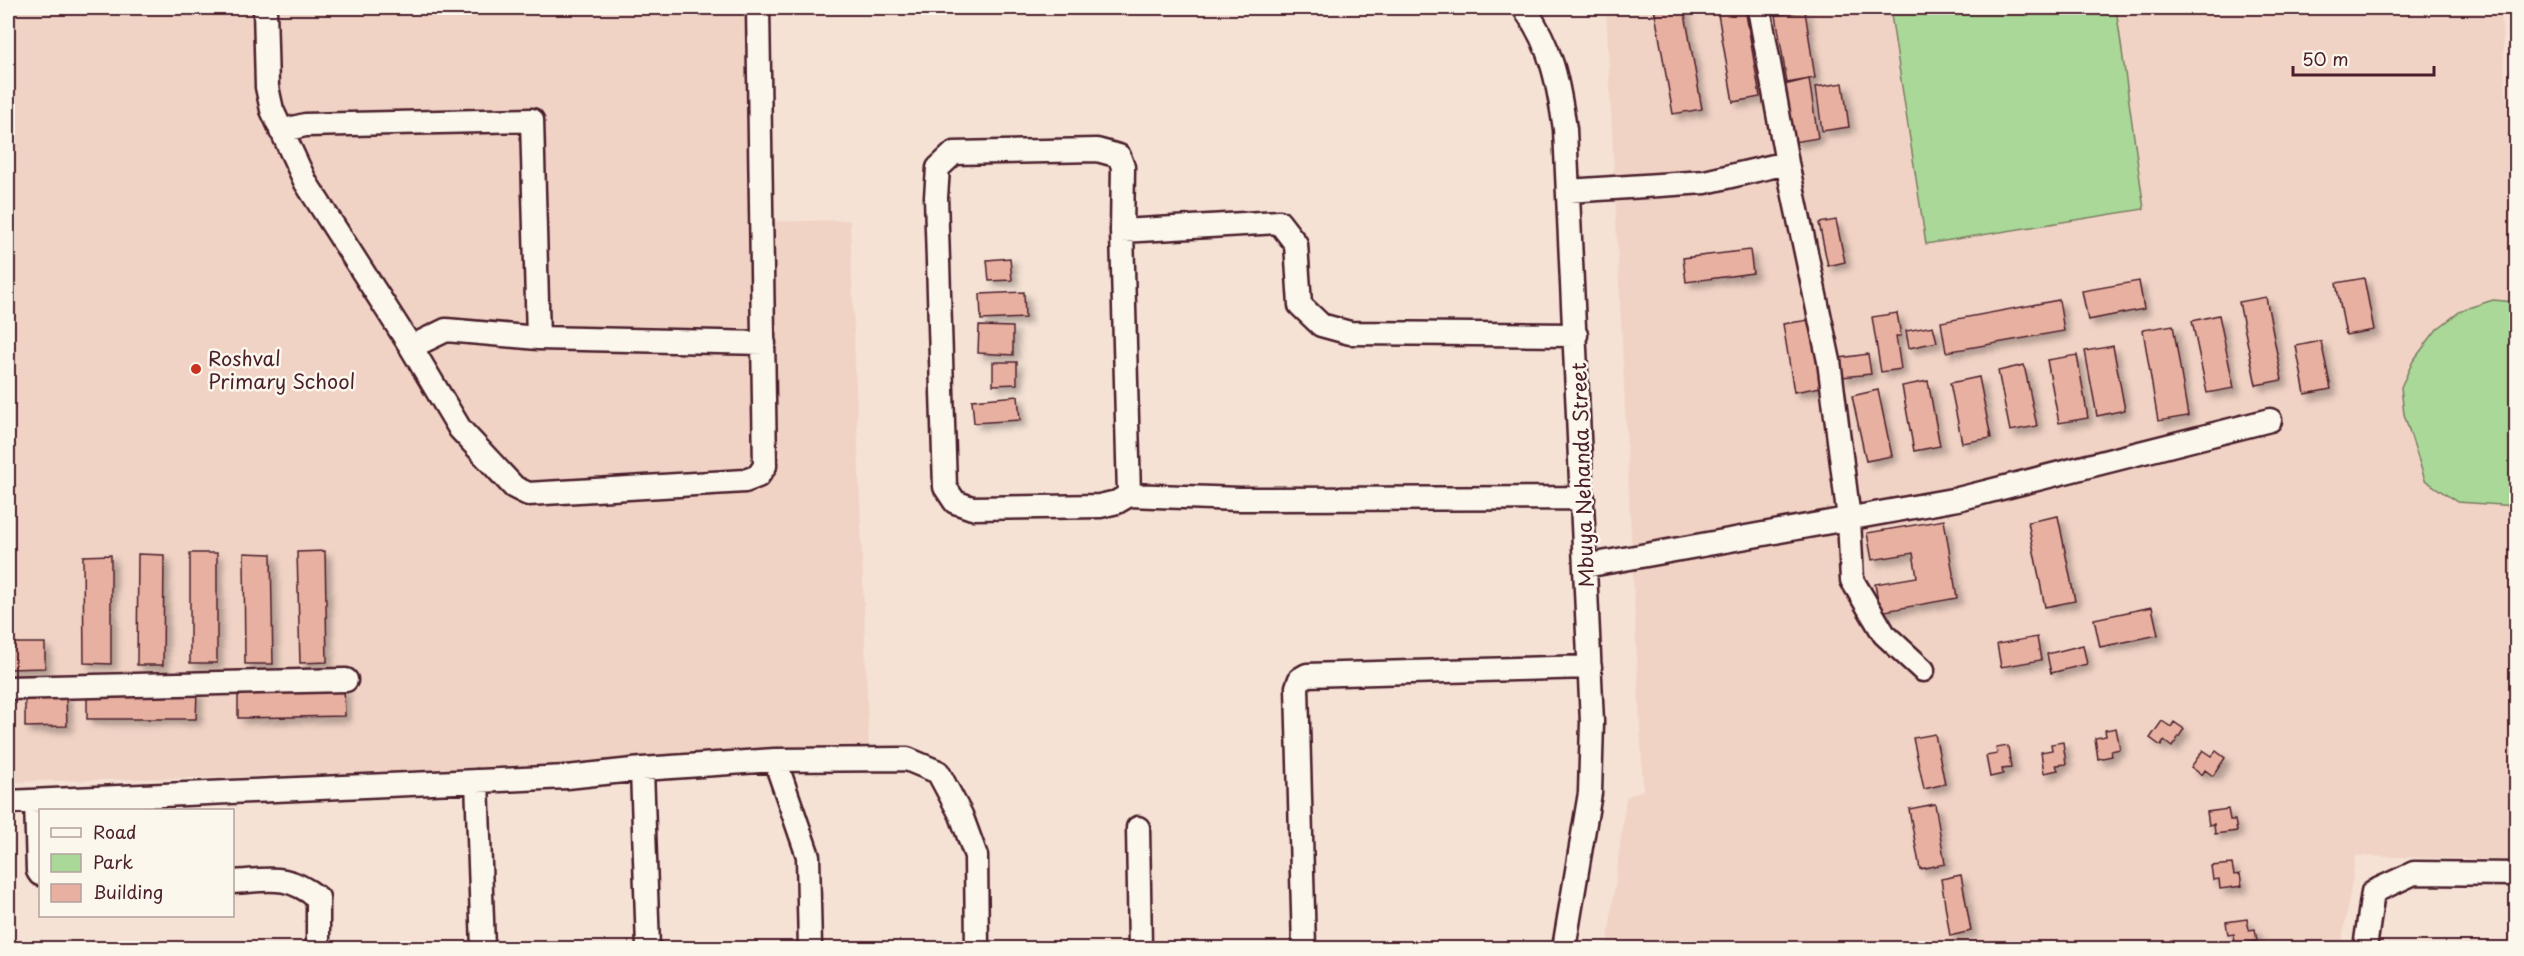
<svg xmlns="http://www.w3.org/2000/svg" width="2524" height="956" font-family="'Playpen Sans',sans-serif">
<style>
.built{fill:#f1d3c5}
.green{fill:#a9d898;stroke:#7a7c62;stroke-width:1.5}
.building{fill:#e8b0a0;stroke:#4a1f2b;stroke-width:1.5;filter:url(#shadow)}
.lines{fill:none;stroke-linecap:round;stroke-linejoin:round}
.minor-casing{stroke:#4a1f2b;stroke-width:27}
.minor{stroke:#fbf7ec;stroke-width:22}
.poi-dot{fill:#c8321e;stroke:#fbf7ec;stroke-width:2}
.labels{text-anchor:middle;dominant-baseline:central;stroke-width:5;stroke-linejoin:round;paint-order:stroke}
.poi-label{font-size:20px;fill:#4a1f2b;stroke:#fbf7ec;text-anchor:start}
.street-label{font-size:20px;fill:#4a1f2b;stroke:#fbf7ec}
</style>
<defs>
<filter id="shadow"><feDropShadow dx="5.5" dy="5.5" stdDeviation="3" flood-color="#0004"/></filter>
</defs>
<rect width="100%" height="100%" fill="#f5e2d5"/>
<filter id="ink" filterUnits="userSpaceOnUse"><feTurbulence type="fractalNoise" baseFrequency=".0167" numOctaves="2"/><feDisplacementMap in="SourceGraphic" scale="12" xChannelSelector="R" yChannelSelector="G"/><feConvolveMatrix kernelMatrix="1 2 1 2 8 2 1 2 1" color-interpolation-filters="sRGB"/></filter>
<g filter="url(#ink)">
<path class="built" d="M 8,8 L 747,8 L 753,222 L 850,220 L 869,749 L 561,770 L 8,782 Z
M 1606,8 L 2501,8 L 2510,152 L 2516,152 L 2516,860 L 2356,856 L 2341,948 L 1607,948 L 1626,797 L 1643,790 Z"/>
<path class="green" d="M 1890,8 L 2116,8 L 2144,209 L 1926,244 Z
M 2493,300 L 2516,302 L 2516,506 L 2457,502 L 2425,480 L 2404,414 L 2401,387 L 2413,361 L 2437,329 L 2462,310 Z"/>
<path class="building" d="M 1654,8 L 1684,8 L 1702,109 L 1673,114 Z
M 1717,8 L 1745,8 L 1760,97 L 1733,102 Z
M 1805,11 L 1815,78 L 1787,83 L 1776,15 Z
M 1809,79 L 1818,138 L 1794,142 L 1784,85 Z
M 1843,83 L 1849,127 L 1822,131 L 1816,87 Z
M 1836,220 L 1845,262 L 1828,266 L 1819,223 Z
M 1750,250 L 1753,273 L 1686,282 L 1683,258 Z
M 1010,258 L 1012,280 L 989,281 L 987,260 Z
M 2364,278 L 2374,330 L 2346,335 L 2336,283 Z
M 2139,281 L 2144,309 L 2088,320 L 2082,291 Z
M 1024,292 L 1025,318 L 981,320 L 980,294 Z
M 2266,297 L 2282,380 L 2256,385 L 2239,302 Z
M 2059,300 L 2064,331 L 1946,352 L 1941,322 Z
M 1897,313 L 1901,336 L 1896,336 L 1901,369 L 1881,372 L 1872,317 Z
M 2219,315 L 2234,388 L 2207,393 L 2192,321 Z
M 1809,320 L 1821,387 L 1794,392 L 1783,324 Z
M 2173,325 L 2188,416 L 2158,421 L 2143,330 Z
M 979,326 L 1013,327 L 1013,355 L 978,353 Z
M 1933,326 L 1937,342 L 1909,348 L 1906,331 Z
M 2321,341 L 2331,389 L 2305,394 L 2296,346 Z
M 2113,346 L 2125,410 L 2097,416 L 2085,351 Z
M 1868,354 L 1871,374 L 1842,377 L 1840,358 Z
M 2077,355 L 2088,418 L 2059,423 L 2047,360 Z
M 993,362 L 1017,362 L 1017,384 L 993,385 Z
M 2024,365 L 2037,426 L 2010,431 L 1998,371 Z
M 1979,377 L 1991,438 L 1962,443 L 1950,383 Z
M 1928,381 L 1940,446 L 1914,451 L 1902,386 Z
M 1878,390 L 1892,456 L 1866,461 L 1852,396 Z
M 1018,396 L 1020,420 L 974,423 L 972,400 Z
M 2058,516 L 2075,601 L 2045,607 L 2028,522 Z
M 1944,520 L 1957,598 L 1880,612 L 1875,584 L 1917,577 L 1913,553 L 1872,560 L 1867,533 Z
M 325,551 L 327,662 L 300,663 L 297,552 Z
M 190,553 L 217,553 L 217,663 L 190,663 Z
M 244,553 L 271,554 L 273,664 L 245,664 Z
M 138,554 L 164,555 L 163,665 L 137,665 Z
M 111,555 L 111,664 L 84,663 L 83,556 Z
M 2152,607 L 2158,635 L 2100,647 L 2094,619 Z
M 2037,637 L 2041,660 L 2001,667 L 1997,644 Z
M 8,643 L 45,643 L 45,668 L 8,669 Z
M 2083,645 L 2087,664 L 2051,673 L 2047,654 Z
M 344,688 L 345,716 L 238,718 L 238,690 Z
M 197,692 L 196,719 L 87,719 L 87,694 Z
M 66,695 L 67,726 L 25,727 L 25,696 Z
M 2162,721 L 2171,727 L 2174,722 L 2184,729 L 2172,747 L 2164,741 L 2161,746 L 2150,738 Z
M 2116,728 L 2120,749 L 2111,751 L 2112,756 L 2098,759 L 2095,738 L 2106,736 L 2105,730 Z
M 1935,734 L 1945,784 L 1924,789 L 1913,738 Z
M 2063,742 L 2066,764 L 2056,765 L 2058,770 L 2044,773 L 2041,752 L 2052,750 L 2051,744 Z
M 2008,746 L 2011,768 L 2002,769 L 2003,774 L 1990,777 L 1986,756 L 1997,754 L 1996,748 Z
M 2203,750 L 2212,756 L 2216,751 L 2225,758 L 2213,776 L 2205,770 L 2202,775 L 2191,767 Z
M 1935,804 L 1945,864 L 1920,869 L 1909,809 Z
M 2228,809 L 2230,820 L 2235,820 L 2237,831 L 2215,834 L 2214,824 L 2209,825 L 2207,812 Z
M 2232,864 L 2234,875 L 2240,874 L 2242,886 L 2220,889 L 2219,879 L 2213,880 L 2211,866 Z
M 1961,875 L 1971,931 L 1950,936 L 1941,879 Z
M 2247,919 L 2249,930 L 2255,929 L 2257,941 L 2235,944 L 2234,934 L 2228,935 L 2226,922 Z"/>
<g class="lines">
<defs>
<path id="minor" d="M 265,8 L 267,87 L 272,110 L 306,183 L 411,347 L 460,429 L 514,487 L 528,494 L 745,481 L 758,476 L 765,466 L 758,8
M 1524,8 C 1552,47 1558,82 1565,129 L 1592,722 L 1590,793 L 1564,948
M 1759,8 L 1787,163 L 1829,361 L 1849,519 L 1852,580 L 1884,634 L 1923,670
M 281,131 L 305,125 L 532,120 L 538,338
M 1097,150 L 1119,156 L 1123,167 L 1122,231 L 1129,495 L 1117,502 L 1100,506 L 972,508 L 955,502 L 945,487 L 936,197 L 938,168 L 954,153 Z
M 1568,191 L 1705,182 L 1787,163
M 1122,231 L 1279,222 L 1296,244 L 1300,305 L 1321,325 L 1350,333 L 1576,335
M 411,347 L 446,330 L 538,338 L 764,343
M 1129,495 L 1239,499 L 1583,498
M 1585,566 L 1958,499 L 2270,420
M 8,688 L 346,680
M 775,760 L 907,759 L 938,772 L 961,815 L 976,856 L 977,948
M 642,769 L 775,760 L 808,856 L 810,948
M 477,781 L 483,948
M 36,801 L 38,871 L 40,874
M 8,802 L 567,777 L 642,769 L 648,948
M 1138,828 L 1140,948
M 232,882 C 270,880 286,873 318,898 L 318,948
M 1304,948 L 1297,687 L 1300,679 L 1307,675 L 1590,667
M 2365,948 L 2373,892 L 2414,873 L 2516,874"/>
</defs>
<use href="#minor" class="minor-casing"/>
<use href="#minor" class="minor"/>
</g>
</g>
<circle class="poi-dot" cx="196" cy="369" r="6"/>
<g class="labels">
<g class="poi-label">
<text x="208" y="358">Roshval<tspan x="208" dy="23">Primary School</tspan></text>
</g>
<g class="street-label">
<text transform="translate(1582 475) rotate(-92)">Mbuya Nehanda Street</text>
</g>
</g>
<rect width="2524" height="956" fill="none" stroke="#fbf7ec" stroke-width="30"/>
<rect x="15" y="15" width="2494" height="926" fill="none" stroke="#4a1f2b" stroke-width="2" filter="url(#ink)"/>
<rect x="39" y="809" width="195" height="108" fill="#fbf7ec" stroke="#b4a19f" stroke-width="1.5"/>
<rect x="51" y="828" width="30" height="9" fill="#fbf7ec" stroke="#b4a19f" stroke-width="1.5"/>
<text x="93" y="839" font-size="18" fill="#4a1f2b">Road</text>
<rect x="51" y="854" width="30" height="18" fill="#a9d898" stroke="#b4a19f" stroke-width="1.5"/>
<text x="93" y="869" font-size="18" fill="#4a1f2b">Park</text>
<rect x="51" y="884" width="30" height="18" fill="#e8b0a0" stroke="#b4a19f" stroke-width="1.5"/>
<text x="93" y="899" font-size="18" fill="#4a1f2b">Building</text>
<path d="M2293 66v9h141v-9" fill="none" stroke="#4a1f2b" stroke-width="3"/>
<text x="2302" y="66" font-size="18" fill="#4a1f2b" stroke="#fbf7ec" stroke-width="4.5" paint-order="stroke">50 m</text>
</svg>
